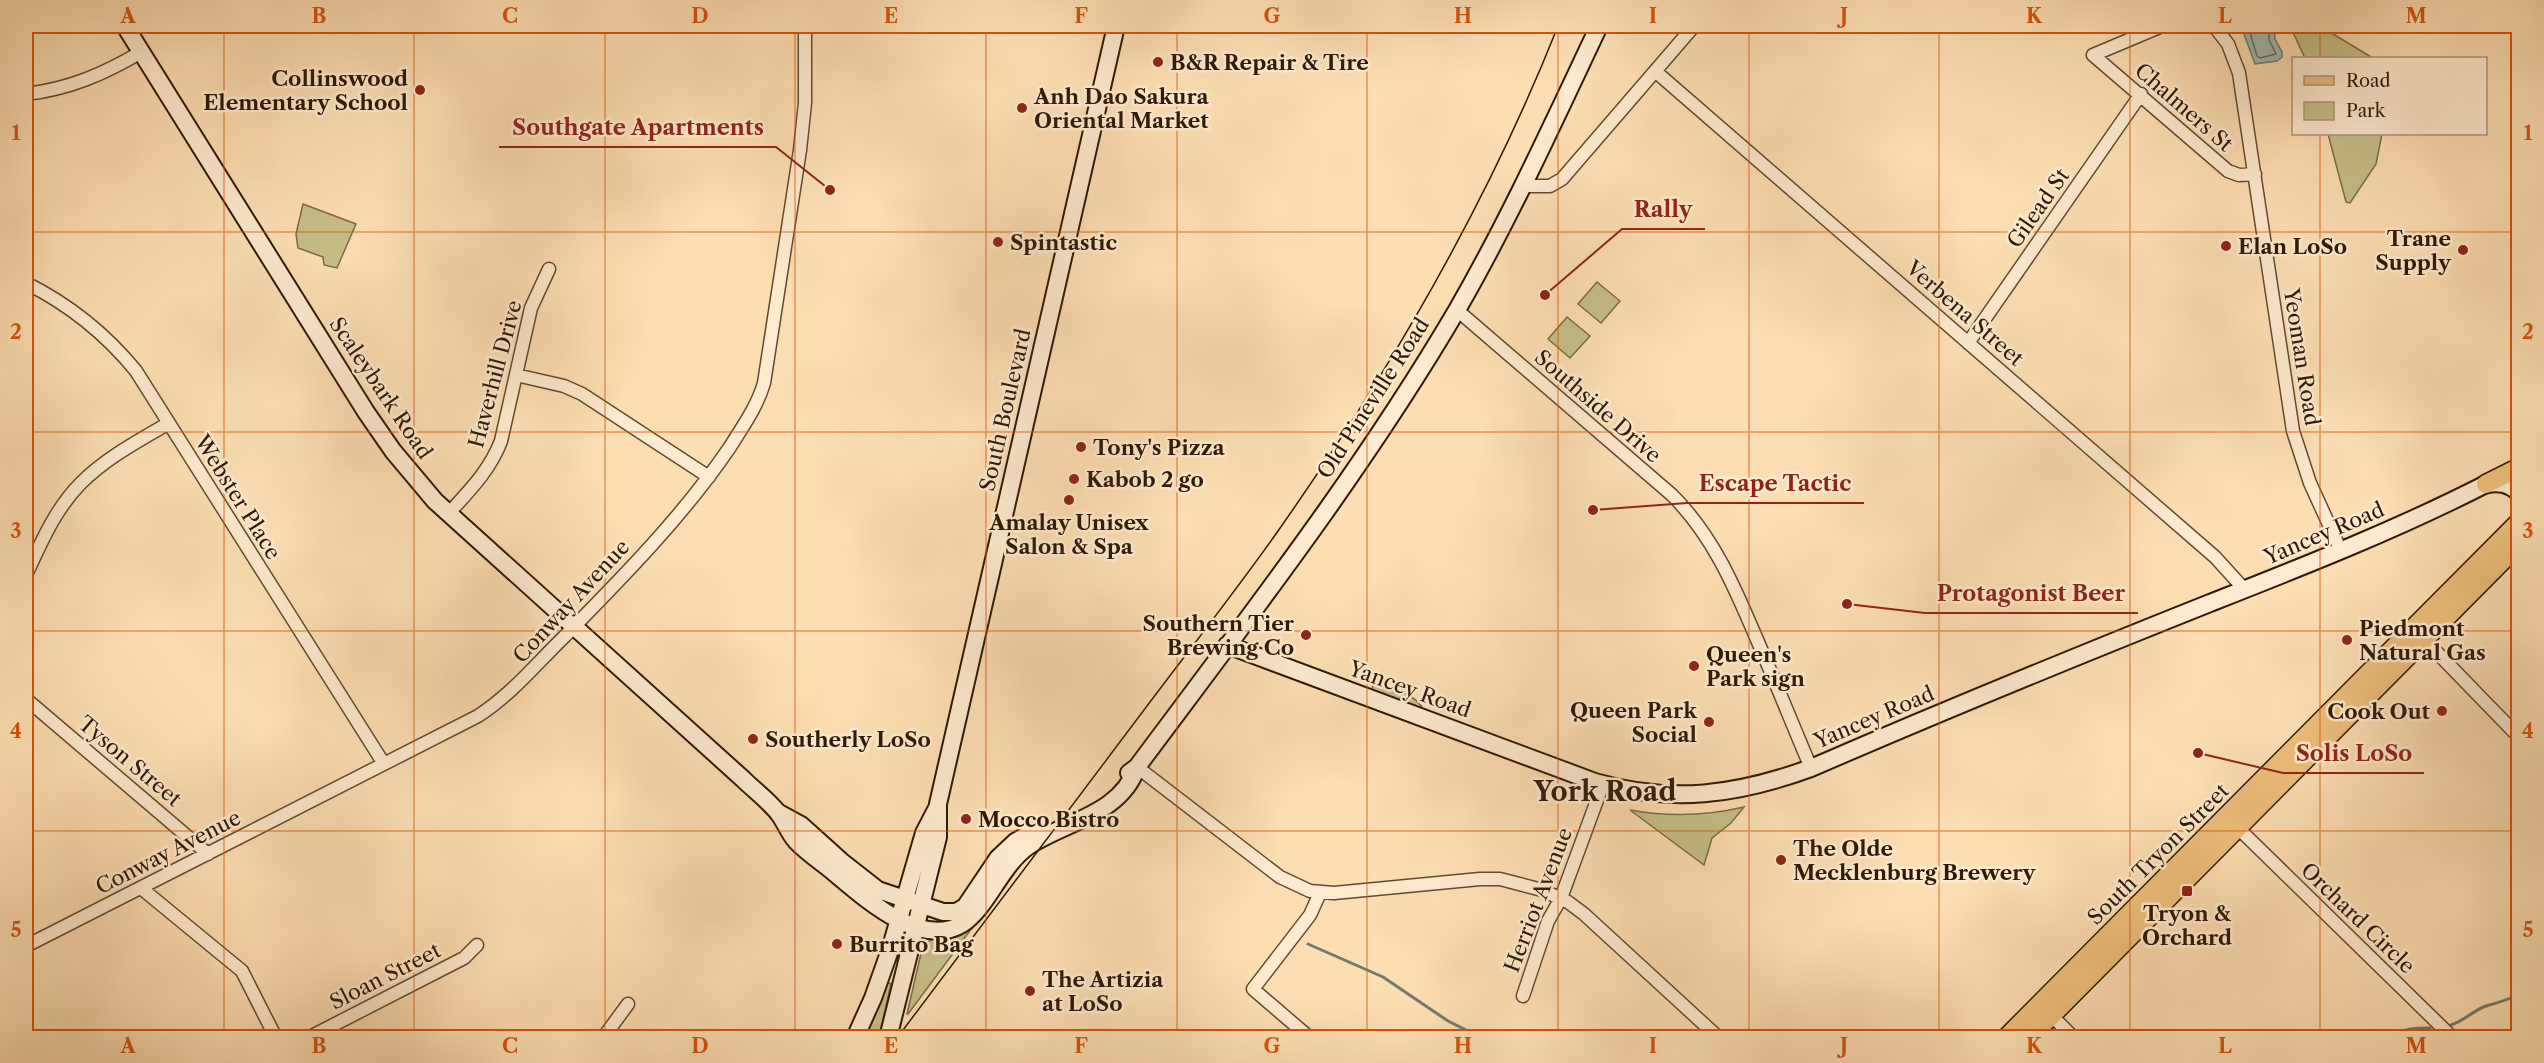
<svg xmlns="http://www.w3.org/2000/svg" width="2544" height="1063" font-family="'Libre Caslon Text',serif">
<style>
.green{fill:#c7bf88;stroke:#7b6c46;stroke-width:1.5}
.water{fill:#a0bbb2;stroke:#737a6d;stroke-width:1.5}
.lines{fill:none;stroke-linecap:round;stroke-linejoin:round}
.shore{stroke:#686a5c;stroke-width:1.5}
.stream{stroke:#737a6d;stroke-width:3}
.street-casing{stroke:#624a30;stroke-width:15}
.secondary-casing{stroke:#2f1905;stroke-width:20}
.primary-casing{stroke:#2f1905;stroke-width:21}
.street{stroke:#feeace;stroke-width:12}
.secondary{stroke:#feeace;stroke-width:16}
.primary{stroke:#eebf7a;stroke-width:18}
.tram{stroke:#2f1905;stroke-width:1.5}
.grid{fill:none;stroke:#d6530b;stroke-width:1.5;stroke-opacity:0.55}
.poi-dot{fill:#8f2418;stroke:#feeace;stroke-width:2}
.labels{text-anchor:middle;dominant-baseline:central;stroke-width:5;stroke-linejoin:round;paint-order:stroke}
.poi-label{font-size:21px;font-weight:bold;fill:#2f1905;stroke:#feeace;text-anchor:start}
.street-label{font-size:21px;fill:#2f1905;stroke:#feeace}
.district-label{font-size:27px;font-weight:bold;fill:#2f1905;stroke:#feeace}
.leader{fill:none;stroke:#8f2418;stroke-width:2}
.callout-dot{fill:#8f2418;stroke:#feeace;stroke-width:2}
.callout-label{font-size:22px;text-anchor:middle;font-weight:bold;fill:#8f2418;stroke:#feeace;stroke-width:5;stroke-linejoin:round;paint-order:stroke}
.neatline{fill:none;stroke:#d6530b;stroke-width:2}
.grid-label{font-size:20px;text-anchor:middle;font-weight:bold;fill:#d6530b}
</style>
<rect width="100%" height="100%" fill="#fddeb3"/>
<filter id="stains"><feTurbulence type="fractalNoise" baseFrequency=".00333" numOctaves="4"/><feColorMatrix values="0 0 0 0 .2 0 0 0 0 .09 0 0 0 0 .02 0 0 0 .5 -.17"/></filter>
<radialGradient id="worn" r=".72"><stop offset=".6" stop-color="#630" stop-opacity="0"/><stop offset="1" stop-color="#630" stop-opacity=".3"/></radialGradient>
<path class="green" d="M 2290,26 L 2320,26 L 2373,58 L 2305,58 Z
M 2328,134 L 2382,134 L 2376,164 L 2350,203 L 2346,202 Z
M 303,204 L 356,224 L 337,268 L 324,265 L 323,257 L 298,248 L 296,234 Z
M 1597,282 L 1620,301 L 1601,323 L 1578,304 Z
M 1567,317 L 1590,336 L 1570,358 L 1548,339 Z
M 1373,683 C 1390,689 1411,691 1422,707 L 1417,709 L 1372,691 Z
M 1744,807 L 1731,823 L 1712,838 L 1704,865 L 1630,810 C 1669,817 1706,816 1744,807 Z
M 998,893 L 908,1014 L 907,1014 L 922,949 L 925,950 L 928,942 Z
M 887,982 L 891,984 L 879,1037 L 863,1038 Z"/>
<path class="water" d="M 2241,26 L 2274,26 L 2275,39 L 2282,52 L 2282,57 L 2277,61 L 2255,64 Z"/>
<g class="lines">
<path class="shore" d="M 2248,26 L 2257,56 L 2260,58 L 2276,54 L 2269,40 L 2269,26"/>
<path class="stream" d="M 1308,944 L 1383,977 L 1448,1021 L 1482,1038
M 2451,1025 C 2464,1021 2474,1010 2486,1006 C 2497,1003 2507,1000 2518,995
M 2391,1038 C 2403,1028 2415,1028 2430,1028"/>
<defs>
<path id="street" d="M 2162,26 L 2093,55 L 2228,171 L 2239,175 L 2255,174
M 2214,26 L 2228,44 L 2239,73 L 2293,431 L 2310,483 L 2341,551
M 1655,71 L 2215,557 L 2245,590
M 26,94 C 69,89 104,74 141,52
M 1522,186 L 1550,186 L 1562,179 L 1694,26
M 26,283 C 70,305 105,333 136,371 L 384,764
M 1457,310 L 1672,495 C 1716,539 1737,593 1761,649 C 1778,688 1794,728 1811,768
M 1968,343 L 2141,94
M 516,375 L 564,386 L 582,394 L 709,477
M 449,513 C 470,490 490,470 501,441 L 531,308 L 549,269
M 26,575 C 41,543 55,509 81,483 C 106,458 138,441 169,423
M 2420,635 L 2518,736
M 26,699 L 208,854
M 1137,767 L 1280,877 L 1310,891 L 1334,893 L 1480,879 L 1500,879 L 1542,890 L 1568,902 L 1584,914 L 1719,1038
M 2237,827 L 2453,1038
M 141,888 L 242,971 L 276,1038
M 26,946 L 478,716 C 512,694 536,664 565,636 C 623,577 683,516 730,447 C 743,426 757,407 764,383 L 800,150 L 805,103 L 805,26
M 1523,996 L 1548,921 L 1561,898 L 1603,784
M 2047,1011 L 2074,1038
M 308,1038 L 464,958 L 477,945
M 603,1038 L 628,1004
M 1310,1038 L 1253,989 L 1310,915 L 1320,893"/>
<path id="secondary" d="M 125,26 L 366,412 L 393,451 L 435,501 L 743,779 C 754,790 769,801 779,814 C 785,822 789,833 796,841 C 806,852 820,861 831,870 C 861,895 920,950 962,924 C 988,907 1001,864 1030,845 C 1067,821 1121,814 1137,767
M 1227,645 L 1595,782 C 1672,804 1737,795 1811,768 C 1943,711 2077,656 2210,603 C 2304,566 2396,530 2486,484 C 2499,482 2508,483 2518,492
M 1129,773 L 1137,767 C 1248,618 1363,470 1457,310 C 1510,218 1554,121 1599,26
M 779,813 L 801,825 L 841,861 L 878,890 L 943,912 L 956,912 L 965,907 L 998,858 L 1015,842 L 1034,831
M 855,1038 L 873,998 L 890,950 L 924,833 L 937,808
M 888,1038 L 938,837 L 938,804 L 1116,26"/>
<path id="primary" d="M 2486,484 L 2518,468
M 2006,1038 L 2518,523
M 2029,1038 L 2518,545"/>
</defs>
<use href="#street" class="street-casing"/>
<use href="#secondary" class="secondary-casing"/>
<use href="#primary" class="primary-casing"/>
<use href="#street" class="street"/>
<use href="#secondary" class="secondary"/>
<use href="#primary" class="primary"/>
<path class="tram" d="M 897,1038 C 981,925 1066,814 1150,702 C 1193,645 1237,589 1278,531 C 1389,373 1487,205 1558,26"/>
</g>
<path class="grid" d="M 224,26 L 224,1038M 414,26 L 414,1038M 605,26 L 605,1038M 795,26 L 795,1038M 986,26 L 986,1038M 1177,26 L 1177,1038M 1367,26 L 1367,1038M 1558,26 L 1558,1038M 1749,26 L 1749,1038M 1939,26 L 1939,1038M 2130,26 L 2130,1038M 2320,26 L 2320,58M 2320,134 L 2320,1038M 26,232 L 2518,232M 26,432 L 2518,432M 26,631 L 2518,631M 26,831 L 2518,831"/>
<g class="poi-dot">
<circle cx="1158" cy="62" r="6"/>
<circle cx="420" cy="90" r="6"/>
<circle cx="1022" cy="108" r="6"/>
<circle cx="998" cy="242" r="6"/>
<circle cx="2226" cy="246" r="6"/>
<circle cx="2463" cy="250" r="6"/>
<circle cx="1081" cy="447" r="6"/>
<circle cx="1074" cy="479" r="6"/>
<circle cx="1069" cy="500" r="6"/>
<circle cx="1306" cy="635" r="6"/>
<circle cx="2347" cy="640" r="6"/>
<circle cx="1694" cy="666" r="6"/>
<circle cx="2442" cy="711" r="6"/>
<circle cx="1709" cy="722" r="6"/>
<circle cx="753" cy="739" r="6"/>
<circle cx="966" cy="819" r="6"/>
<circle cx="1781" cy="860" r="6"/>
<rect x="2181" y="885" width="12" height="12" rx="3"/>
<circle cx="837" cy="944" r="6"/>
<circle cx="1030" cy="991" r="6"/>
</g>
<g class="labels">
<g class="poi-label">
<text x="1170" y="62">B&amp;R Repair &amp; Tire</text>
<text x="408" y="78" text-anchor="end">Collinswood<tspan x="408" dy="24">Elementary School</tspan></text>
<text x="1034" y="96">Anh Dao Sakura<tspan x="1034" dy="24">Oriental Market</tspan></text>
<text x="2451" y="238" text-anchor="end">Trane<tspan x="2451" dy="24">Supply</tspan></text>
<text x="1010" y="242">Spintastic</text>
<text x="2238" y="246">Elan LoSo</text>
<text x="1093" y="447">Tony's Pizza</text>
<text x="1086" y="479">Kabob 2 go</text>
<text x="1069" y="522" text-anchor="middle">Amalay Unisex<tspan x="1069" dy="24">Salon &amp; Spa</tspan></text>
<text x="1294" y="623" text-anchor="end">Southern Tier<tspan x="1294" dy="24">Brewing Co</tspan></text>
<text x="2359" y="628">Piedmont<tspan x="2359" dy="24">Natural Gas</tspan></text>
<text x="1706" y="654">Queen's<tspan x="1706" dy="24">Park sign</tspan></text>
<text x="1697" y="710" text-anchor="end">Queen Park<tspan x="1697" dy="24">Social</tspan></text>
<text x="2430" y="711" text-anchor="end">Cook Out</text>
<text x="765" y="739">Southerly LoSo</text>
<text x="978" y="819">Mocco Bistro</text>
<text x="1793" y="848">The Olde<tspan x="1793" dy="24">Mecklenburg Brewery</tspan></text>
<text x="2187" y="913" text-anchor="middle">Tryon &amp;<tspan x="2187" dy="24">Orchard</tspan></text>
<text x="849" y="944">Burrito Bag</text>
<text x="1042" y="979">The Artizia<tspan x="1042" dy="24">at LoSo</tspan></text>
</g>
<g class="street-label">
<text transform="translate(2184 107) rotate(41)">Chalmers St</text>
<text transform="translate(2038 208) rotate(-55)">Gilead St</text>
<text transform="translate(1965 313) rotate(41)">Verbena Street</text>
<text transform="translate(2302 357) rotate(81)">Yeoman Road</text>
<text transform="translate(495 374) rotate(-75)">Haverhill Drive</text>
<text transform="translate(381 388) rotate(56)">Scaleybark Road</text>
<text transform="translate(1373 398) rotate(-57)">Old Pineville Road</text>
<text transform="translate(1598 406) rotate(41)">Southside Drive</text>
<text transform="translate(1005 410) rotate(-77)">South Boulevard</text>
<text transform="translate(238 497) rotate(58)">Webster Place</text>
<text transform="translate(2324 533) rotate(-23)">Yancey Road</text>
<text transform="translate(571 601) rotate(-47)">Conway Avenue</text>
<text transform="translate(1410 689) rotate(20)">Yancey Road</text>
<text transform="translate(1874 717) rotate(-23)">Yancey Road</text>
<text transform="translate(130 761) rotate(40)">Tyson Street</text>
<text transform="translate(168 852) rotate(-27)">Conway Avenue</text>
<text transform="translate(2158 854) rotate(-45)">South Tryon Street</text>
<text transform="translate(1538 900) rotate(-69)">Herriot Avenue</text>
<text transform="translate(2358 918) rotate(44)">Orchard Circle</text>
<text transform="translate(385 976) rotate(-27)">Sloan Street</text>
</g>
<g class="district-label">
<text x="1605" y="791">York Road</text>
</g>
</g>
<path class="leader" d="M830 190L776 147H499M1545 295L1622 229H1705M1593 510L1687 503H1864M1847 604L1925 613H2138M2198 753L2283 773H2424"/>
<g class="callout-dot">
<circle cx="830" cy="190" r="6"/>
<circle cx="1545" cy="295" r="6"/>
<circle cx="1593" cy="510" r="6"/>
<circle cx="1847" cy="604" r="6"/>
<circle cx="2198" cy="753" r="6"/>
</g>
<g class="callout-label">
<text x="638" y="135">Southgate Apartments</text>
<text x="1663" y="217">Rally</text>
<text x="1775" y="491">Escape Tactic</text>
<text x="2031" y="601">Protagonist Beer</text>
<text x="2354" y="761">Solis LoSo</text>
</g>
<rect width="2544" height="1063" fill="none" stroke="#fddeb3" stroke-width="66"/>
<rect x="2292" y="57" width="195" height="78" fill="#feeace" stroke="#ab967e" stroke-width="1.5"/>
<rect x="2304" y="76" width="30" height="9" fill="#eebf7a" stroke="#ab967e" stroke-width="1.5"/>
<text x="2346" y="87" font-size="18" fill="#2f1905">Road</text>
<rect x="2304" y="102" width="30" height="18" fill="#c7bf88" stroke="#ab967e" stroke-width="1.5"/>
<text x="2346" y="117" font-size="18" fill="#2f1905">Park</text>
<rect x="33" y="33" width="2478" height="997" class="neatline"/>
<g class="grid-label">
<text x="128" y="23">A</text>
<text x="319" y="23">B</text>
<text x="510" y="23">C</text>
<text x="700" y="23">D</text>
<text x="891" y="23">E</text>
<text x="1081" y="23">F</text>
<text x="1272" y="23">G</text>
<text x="1463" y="23">H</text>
<text x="1653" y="23">I</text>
<text x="1844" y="23">J</text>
<text x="2034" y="23">K</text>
<text x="2225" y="23">L</text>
<text x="2416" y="23">M</text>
<text x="16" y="140">1</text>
<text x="2528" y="140">1</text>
<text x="16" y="339">2</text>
<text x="2528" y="339">2</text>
<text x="16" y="538">3</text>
<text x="2528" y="538">3</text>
<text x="16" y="738">4</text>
<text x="2528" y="738">4</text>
<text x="16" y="937">5</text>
<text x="2528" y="937">5</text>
<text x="128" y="1053">A</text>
<text x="319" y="1053">B</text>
<text x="510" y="1053">C</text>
<text x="700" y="1053">D</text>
<text x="891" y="1053">E</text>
<text x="1081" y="1053">F</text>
<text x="1272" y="1053">G</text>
<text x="1463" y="1053">H</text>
<text x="1653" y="1053">I</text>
<text x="1844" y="1053">J</text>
<text x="2034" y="1053">K</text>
<text x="2225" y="1053">L</text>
<text x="2416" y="1053">M</text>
</g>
<rect width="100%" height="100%" filter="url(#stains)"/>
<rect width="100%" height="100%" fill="url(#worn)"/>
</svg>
